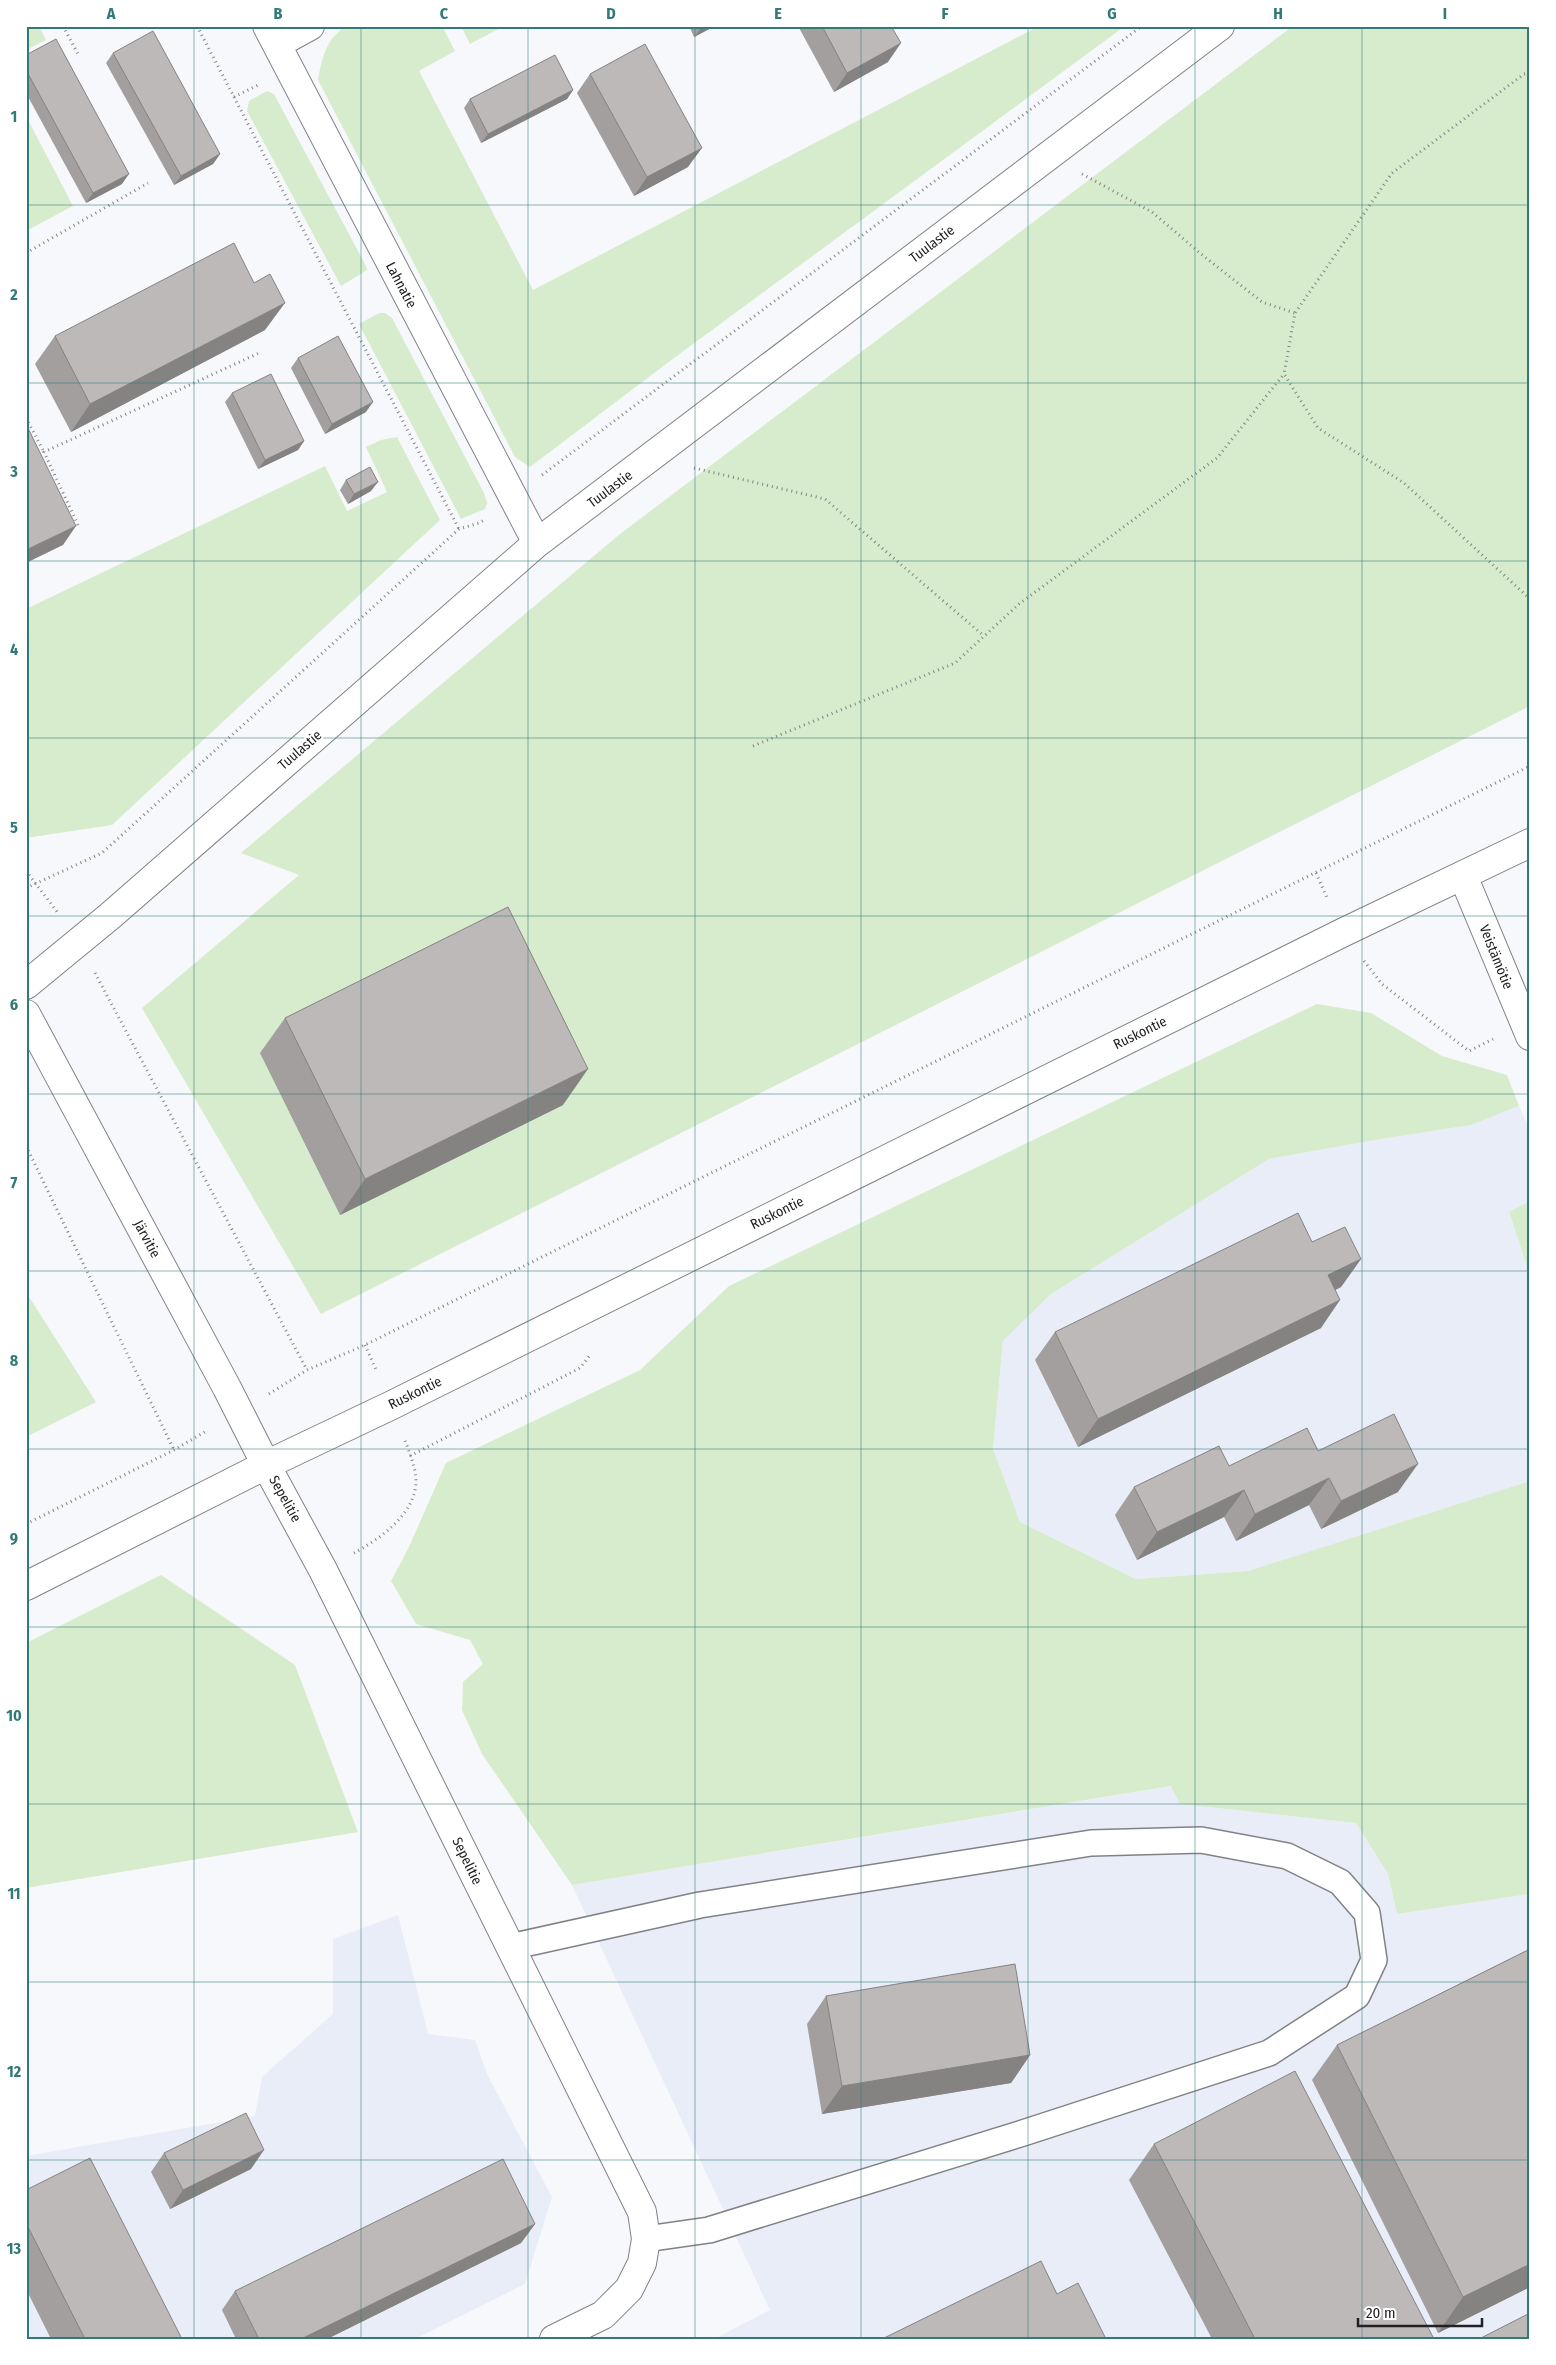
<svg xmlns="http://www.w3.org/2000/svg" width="1556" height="2365" font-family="'Fira Sans Condensed',sans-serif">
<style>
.built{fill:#e9edf8}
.green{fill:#d6eccc}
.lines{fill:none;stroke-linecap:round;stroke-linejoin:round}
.service-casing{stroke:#818286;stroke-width:28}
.minor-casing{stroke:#818286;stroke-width:30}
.tertiary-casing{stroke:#818286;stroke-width:30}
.secondary-casing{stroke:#818286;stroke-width:30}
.path{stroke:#838487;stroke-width:3;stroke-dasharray:1 4;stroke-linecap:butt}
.service{stroke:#fff;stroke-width:25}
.minor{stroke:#fff;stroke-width:28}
.tertiary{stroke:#fff;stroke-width:28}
.secondary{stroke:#fff;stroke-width:28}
.wall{fill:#a39f9f}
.shaded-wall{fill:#858282}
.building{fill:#beb9b9;stroke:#858282}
.grid{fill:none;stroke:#317a78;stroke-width:1;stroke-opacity:0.55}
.labels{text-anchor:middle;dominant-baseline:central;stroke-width:4;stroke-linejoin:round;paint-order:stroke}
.street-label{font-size:14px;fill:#212123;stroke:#fff}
.neatline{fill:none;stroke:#317a78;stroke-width:2}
.grid-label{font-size:16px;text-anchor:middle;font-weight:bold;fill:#317a78}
</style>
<rect width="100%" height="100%" fill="#f7f8fc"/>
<path class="built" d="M 1519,1106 L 1530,1130 L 1530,1201 L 1509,1213 L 1530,1276 L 1530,1481 L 1248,1571 L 1136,1579 L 1020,1522 L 993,1450 L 1003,1341 L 1051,1294 L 1269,1159 L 1375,1140 L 1471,1125 Z
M 1172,1786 L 1180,1804 L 1356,1823 L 1388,1874 L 1397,1914 L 1530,1894 L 1530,2339 L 714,2339 L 770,2310 L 572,1885 Z
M 398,1915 L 428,2034 L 475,2040 L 488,2076 L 552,2197 L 525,2284 L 415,2339 L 26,2339 L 26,2156 L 255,2116 L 262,2077 L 333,2014 L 333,1939 Z"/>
<path class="green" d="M 26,26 L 39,26 L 46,40 L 26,50 Z
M 346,26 L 442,26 L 455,51 L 419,71 L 533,290 L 1039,26 L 1125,26 L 670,361 L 530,467 L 515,457 L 318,80 C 322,58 326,39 346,26 Z
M 461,26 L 504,26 L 470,44 Z
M 1293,26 L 1530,26 L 1530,706 L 321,1314 L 142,1008 L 299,875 L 241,853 L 620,534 Z
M 267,91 L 274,94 L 366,266 L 367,270 L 341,286 L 247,111 L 249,101 Z
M 26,116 L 73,206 L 26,231 Z
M 379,313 L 385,313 L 392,318 L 484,493 L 487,503 L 485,509 L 461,519 L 359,324 Z
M 397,437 L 440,520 L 112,825 L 26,838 L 26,609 L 325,466 L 347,511 L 387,492 L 366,447 L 381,440 Z
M 1317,1004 L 1371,1013 L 1442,1056 L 1507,1075 L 1519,1106 L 1471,1125 L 1375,1140 L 1269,1159 L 1051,1294 L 1003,1341 L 993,1449 L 1020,1522 L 1136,1579 L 1248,1571 L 1530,1481 L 1530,1894 L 1397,1914 L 1388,1874 L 1356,1823 L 1180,1804 L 1171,1786 L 572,1885 L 482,1754 L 462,1710 L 463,1682 L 483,1664 L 470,1640 L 416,1624 L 391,1581 L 408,1549 L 446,1463 L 640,1370 L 729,1286 Z
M 1530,1201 L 1530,1276 L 1509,1212 Z
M 26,1292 L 96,1402 L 26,1437 Z
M 161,1575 L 295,1665 L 358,1832 L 26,1888 L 26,1643 Z"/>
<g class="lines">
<defs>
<path id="service" d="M 510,1947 L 700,1905 L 1091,1843 L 1201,1840 L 1287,1856 L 1340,1882 L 1367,1913 L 1374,1960 L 1357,1996 L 1269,2053 L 1023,2133 L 709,2230 L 646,2239"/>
<path id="minor" d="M 267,26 L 537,543
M 277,44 L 310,26
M 1463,876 L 1530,1036
M 26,985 L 110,916 L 537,543 L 1220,26
M 266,1465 L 323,1570 L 642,2212 L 646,2239 L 642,2263 L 629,2289 L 603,2315 L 554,2339"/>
<path id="tertiary" d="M 26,1014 L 227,1388 L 266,1465"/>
<path id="secondary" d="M 26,1586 L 266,1465 L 392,1405 L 1344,932 L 1530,843"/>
</defs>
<use href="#service" class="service-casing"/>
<use href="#minor" class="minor-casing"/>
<use href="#tertiary" class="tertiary-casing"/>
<use href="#secondary" class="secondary-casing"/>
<path class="path" d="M 63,26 L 78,54
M 197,26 L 459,529
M 1530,73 L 1524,74 L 1392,173 L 1295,313 L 1284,374 L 1318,428 L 1404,483 L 1530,599
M 234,97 L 258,85
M 1082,174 L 1152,212 L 1201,254 L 1262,302 L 1295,313
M 26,253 L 148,183
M 26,418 L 44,452
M 694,468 L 825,499 L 984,636
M 542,475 L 1142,26
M 78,525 L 44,452 L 259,353
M 753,746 L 955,663 L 1019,604 L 1217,458 L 1284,374
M 26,871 L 58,913
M 1316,873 L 1328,900
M 26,888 L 102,853 L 459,529 L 479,523 L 484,520
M 1364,961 L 1382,984 L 1469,1051 L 1493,1039
M 95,973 L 307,1370
M 26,1146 L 174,1450
M 365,1345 L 377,1372
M 269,1394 L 307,1370 L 365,1345 L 1530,766
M 410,1456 L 580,1368 L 591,1354
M 26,1524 L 174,1450 L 208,1430
M 354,1553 C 381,1538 417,1513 416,1479 C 415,1465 409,1451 404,1438"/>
<use href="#service" class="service"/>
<use href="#minor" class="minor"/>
<use href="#tertiary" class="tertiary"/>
<use href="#secondary" class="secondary"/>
</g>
<path class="wall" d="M 689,26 L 715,26 L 694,37 Z
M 798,26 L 891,26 L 888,62 L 834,92 Z
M 113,53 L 220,154 L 213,164 L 174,185 L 106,63 Z
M 26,55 L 122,184 L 86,203 L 26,93 Z
M 590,74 L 688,167 L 634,196 L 577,93 Z
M 573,90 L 567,99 L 481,143 L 464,108 L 470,99 Z
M 265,330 L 71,432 L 35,364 L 55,336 Z
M 298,358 L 366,412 L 325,434 L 291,368 Z
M 232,393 L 304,441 L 298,450 L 258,469 L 225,402 Z
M 346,480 L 371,491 L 348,504 L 340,490 Z
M 285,1018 L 563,1105 L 340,1215 L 260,1053 Z
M 1312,1242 L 1361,1259 L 1341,1287 L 1335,1290 L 1321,1328 L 1078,1447 L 1035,1360 L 1055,1332 Z
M 1318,1451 L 1398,1492 L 1321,1529 L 1309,1505 L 1236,1541 L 1224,1517 L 1137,1560 L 1115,1515 L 1134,1487 L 1229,1466 Z
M 1530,1949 L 1530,2287 L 1438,2333 L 1312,2080 L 1337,2045 Z
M 826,1996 L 1030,2055 L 1011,2083 L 822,2114 L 807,2024 Z
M 1154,2144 L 1434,2339 L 1212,2339 L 1129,2180 Z
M 164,2153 L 251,2169 L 170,2209 L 151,2172 Z
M 26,2190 L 182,2339 L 51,2339 L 26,2289 Z
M 535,2224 L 521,2243 L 327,2339 L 236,2339 L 222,2310 L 235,2291 Z"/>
<path class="shaded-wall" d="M 704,26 L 715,26 L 694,37 L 701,28 Z
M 901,43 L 888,62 L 834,92 L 847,73 Z
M 573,90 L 567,99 L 481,143 L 488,134 Z
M 702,148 L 688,167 L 634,196 L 647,177 Z
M 220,154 L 213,164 L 174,185 L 181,176 Z
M 129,174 L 122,184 L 86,203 L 93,193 Z
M 285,303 L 265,330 L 71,432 L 90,404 Z
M 373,402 L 366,412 L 325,434 L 332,424 Z
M 304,441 L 298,450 L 258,469 L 265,460 Z
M 378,482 L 371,491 L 348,504 L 354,494 Z
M 76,526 L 63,545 L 26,563 L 26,550 Z
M 588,1069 L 563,1105 L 340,1215 L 365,1179 Z
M 1361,1259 L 1341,1287 L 1308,1303 L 1328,1275 Z
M 1340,1300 L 1321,1328 L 1078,1447 L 1098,1419 Z
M 1418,1464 L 1398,1492 L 1321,1529 L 1341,1501 Z
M 1329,1478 L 1309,1505 L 1236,1541 L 1255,1514 Z
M 1244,1490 L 1224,1517 L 1137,1560 L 1157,1532 Z
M 1030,2055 L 1011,2083 L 822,2114 L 842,2086 Z
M 264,2150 L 251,2169 L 170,2209 L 183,2190 Z
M 535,2224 L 521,2243 L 327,2339 L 301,2339 Z
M 1530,2264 L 1530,2287 L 1438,2333 L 1463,2297 Z"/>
<path class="building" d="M 822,26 L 891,26 L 901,43 L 847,73 Z
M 153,31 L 220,154 L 181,176 L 113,53 Z
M 56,39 L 129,174 L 93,193 L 26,70 L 26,55 Z
M 645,44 L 702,148 L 647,177 L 590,74 Z
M 555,55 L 573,90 L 488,134 L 470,99 Z
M 234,243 L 254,283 L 270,274 L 285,303 L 90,404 L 55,336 Z
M 338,336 L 373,402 L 332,424 L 298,358 Z
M 271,374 L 304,441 L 265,460 L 232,393 Z
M 26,424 L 76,526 L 26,550 Z
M 370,467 L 378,482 L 354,494 L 346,480 Z
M 508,907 L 588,1069 L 365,1179 L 285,1018 Z
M 1298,1213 L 1312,1242 L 1345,1227 L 1361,1259 L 1328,1275 L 1340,1300 L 1098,1419 L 1055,1332 Z
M 1394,1414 L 1418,1464 L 1341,1501 L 1329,1478 L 1255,1514 L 1244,1490 L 1157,1532 L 1134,1487 L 1219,1446 L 1229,1466 L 1307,1428 L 1318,1451 Z
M 1530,1949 L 1530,2264 L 1463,2297 L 1337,2045 Z
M 1015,1964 L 1030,2055 L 842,2086 L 826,1996 Z
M 1295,2071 L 1434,2339 L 1255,2339 L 1154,2144 Z
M 246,2113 L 264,2150 L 183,2190 L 164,2153 Z
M 90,2158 L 182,2339 L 85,2339 L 26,2223 L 26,2190 Z
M 503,2159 L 535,2224 L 301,2339 L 259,2339 L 235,2291 Z
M 1041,2261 L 1057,2294 L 1078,2283 L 1106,2339 L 882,2339 Z
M 1530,2313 L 1530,2339 L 1482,2339 L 1481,2338 Z"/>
<path class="grid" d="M 194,26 L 194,2339M 361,26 L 361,2339M 528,26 L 528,2339M 695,26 L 695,2339M 861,26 L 861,2339M 1028,26 L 1028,2339M 1195,26 L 1195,2339M 1362,26 L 1362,2339M 26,205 L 1530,205M 26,383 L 1530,383M 26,561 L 1530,561M 26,738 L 1530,738M 26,916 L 1530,916M 26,1094 L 1530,1094M 26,1271 L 1530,1271M 26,1449 L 1530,1449M 26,1627 L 1530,1627M 26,1804 L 1530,1804M 26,1982 L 1530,1982M 26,2160 L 1530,2160"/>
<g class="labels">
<g class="street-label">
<text transform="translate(932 244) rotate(-37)">Tuulastie</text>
<text transform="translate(401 285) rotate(62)">Lahnatie</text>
<text transform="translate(610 489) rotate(-37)">Tuulastie</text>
<text transform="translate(300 750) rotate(-41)">Tuulastie</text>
<text transform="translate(1496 957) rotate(68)">Veistämötie</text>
<text transform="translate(1140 1033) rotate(-26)">Ruskontie</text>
<text transform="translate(777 1213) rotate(-26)">Ruskontie</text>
<text transform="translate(147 1239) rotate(62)">Järvitie</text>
<text transform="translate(415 1393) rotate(-26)">Ruskontie</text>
<text transform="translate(285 1499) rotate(61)">Sepelitie</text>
<text transform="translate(467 1861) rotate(64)">Sepelitie</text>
</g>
</g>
<rect width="1556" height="2365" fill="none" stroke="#ffffff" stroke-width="55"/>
<path d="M1358 2318v8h124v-8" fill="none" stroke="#212123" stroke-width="2.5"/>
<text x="1366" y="2318" font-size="15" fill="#212123" stroke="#ffffff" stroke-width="4" paint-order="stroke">20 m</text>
<rect x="28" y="28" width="1500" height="2310" class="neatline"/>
<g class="grid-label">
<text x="111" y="19">A</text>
<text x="278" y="19">B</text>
<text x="444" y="19">C</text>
<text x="611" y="19">D</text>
<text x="778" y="19">E</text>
<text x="945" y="19">F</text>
<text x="1112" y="19">G</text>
<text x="1278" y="19">H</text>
<text x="1445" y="19">I</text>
<text x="14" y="122">1</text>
<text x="14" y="300">2</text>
<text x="14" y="477">3</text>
<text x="14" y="655">4</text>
<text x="14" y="833">5</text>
<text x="14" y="1010">6</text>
<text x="14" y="1188">7</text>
<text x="14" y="1366">8</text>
<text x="14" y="1544">9</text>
<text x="14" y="1721">10</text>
<text x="14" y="1899">11</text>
<text x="14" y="2077">12</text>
<text x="14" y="2254">13</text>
</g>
</svg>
